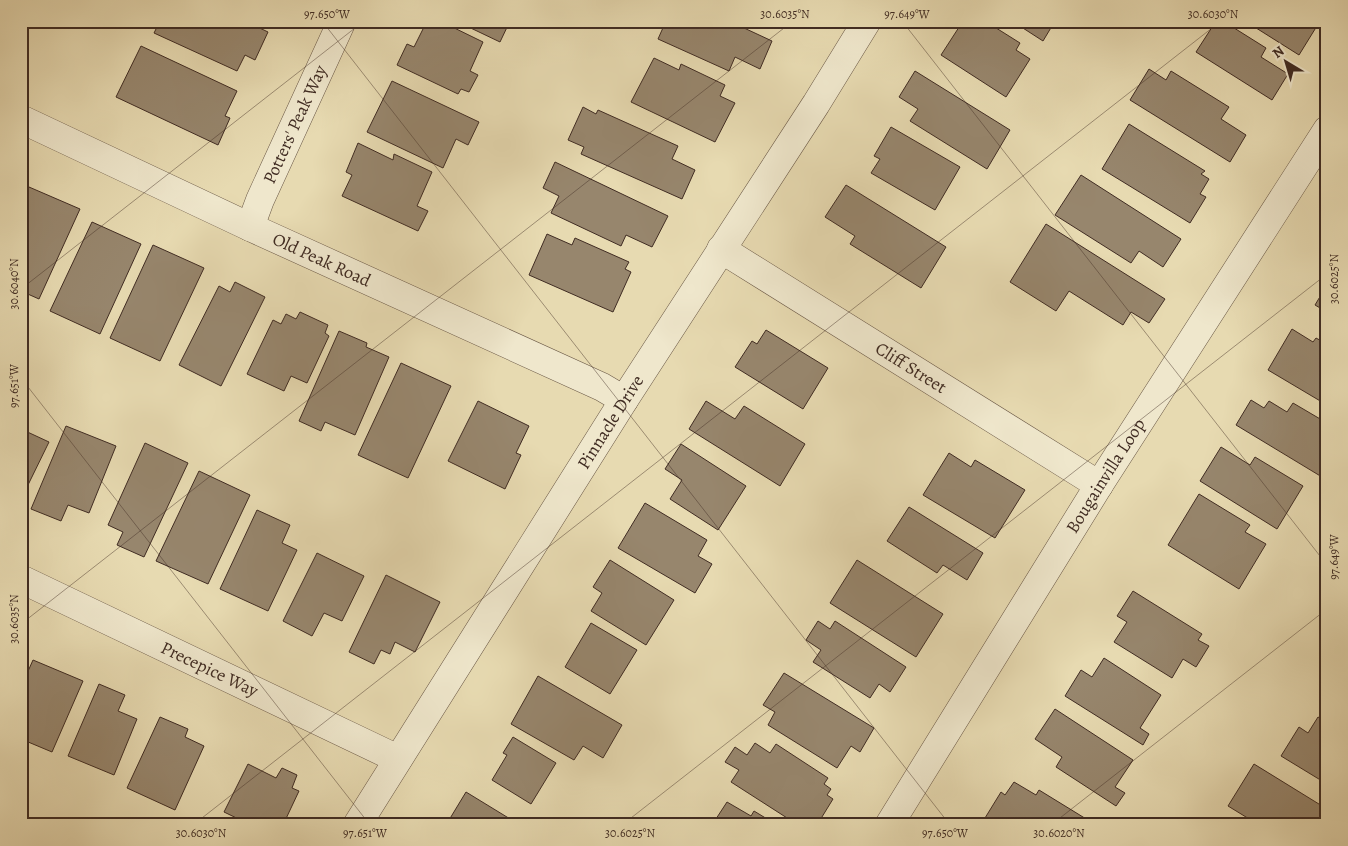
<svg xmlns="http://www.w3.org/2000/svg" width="1348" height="846" font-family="Alegreya,serif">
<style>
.building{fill:#97866d;stroke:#402c23}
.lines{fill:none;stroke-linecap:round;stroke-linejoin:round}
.street-casing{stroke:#6a5846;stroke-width:29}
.street{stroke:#efe7cc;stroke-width:28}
.ticks{fill:none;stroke:#402c23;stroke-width:1;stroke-opacity:0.45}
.labels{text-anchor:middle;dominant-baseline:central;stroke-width:4;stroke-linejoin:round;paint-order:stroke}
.street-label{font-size:18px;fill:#402c23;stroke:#efe7cc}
.neatline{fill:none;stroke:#402c23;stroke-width:2}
.ticks-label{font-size:12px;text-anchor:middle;fill:#402c23}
</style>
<rect width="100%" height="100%" fill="#e7dab1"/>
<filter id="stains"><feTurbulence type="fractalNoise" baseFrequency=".004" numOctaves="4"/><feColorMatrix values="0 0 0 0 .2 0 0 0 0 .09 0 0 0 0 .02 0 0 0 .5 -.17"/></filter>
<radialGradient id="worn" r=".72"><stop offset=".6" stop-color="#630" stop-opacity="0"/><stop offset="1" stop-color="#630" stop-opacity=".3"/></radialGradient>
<path class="building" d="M 21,21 L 28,21 L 21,36 Z
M 160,21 L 245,21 L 268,32 L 255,60 L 245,55 L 237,71 L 154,33 Z
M 427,21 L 440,21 L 483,42 L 470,71 L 478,75 L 469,92 L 461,89 L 458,94 L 397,65 L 407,44 L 414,47 Z
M 456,21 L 510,21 L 500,42 Z
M 666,21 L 729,21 L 772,41 L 760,69 L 735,57 L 729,71 L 658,39 Z
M 963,21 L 985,21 L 1020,43 L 1016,50 L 1030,59 L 1006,97 L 941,55 Z
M 1012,21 L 1055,21 L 1043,41 Z
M 1216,21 L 1223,21 L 1266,48 L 1261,57 L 1288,74 L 1272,100 L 1196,52 Z
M 1245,21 L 1320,21 L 1299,55 Z
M 141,46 L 237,91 L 225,116 L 230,118 L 218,145 L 116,97 Z
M 654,58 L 679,70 L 681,64 L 725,85 L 720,96 L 735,103 L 715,142 L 631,102 Z
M 1149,69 L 1166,80 L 1171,71 L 1229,107 L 1221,119 L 1246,135 L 1230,162 L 1130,100 Z
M 915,71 L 1010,130 L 987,169 L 910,121 L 918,109 L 899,97 Z
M 392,81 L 479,122 L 468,145 L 456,139 L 443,168 L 367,132 Z
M 583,107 L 596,114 L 598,110 L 678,146 L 672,159 L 695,170 L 682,199 L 581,154 L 584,147 L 568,140 Z
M 1129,124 L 1205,171 L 1201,174 L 1209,179 L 1200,194 L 1206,197 L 1190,223 L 1102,169 Z
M 891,127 L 960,167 L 935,210 L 871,173 L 880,159 L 874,156 Z
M 358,143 L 393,160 L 394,154 L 432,172 L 417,206 L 428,211 L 418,231 L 342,196 L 352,175 L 346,172 Z
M 555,162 L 668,216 L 652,247 L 626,235 L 621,246 L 551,213 L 559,196 L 543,188 Z
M 1081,175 L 1181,239 L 1163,267 L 1139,251 L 1131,263 L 1055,215 Z
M 846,185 L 946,247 L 921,288 L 850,244 L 855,236 L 825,217 Z
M 29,187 L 80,209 L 39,299 L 21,291 L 21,204 Z
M 92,222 L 141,244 L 100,334 L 50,311 Z
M 1046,224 L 1165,299 L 1149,323 L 1131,312 L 1123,325 L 1069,291 L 1056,311 L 1010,282 Z
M 547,234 L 572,245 L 575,238 L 629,262 L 625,269 L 631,272 L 613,312 L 529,275 Z
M 153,245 L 204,268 L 160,361 L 110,338 Z
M 235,282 L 265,297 L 221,386 L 179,365 L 219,286 L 230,292 Z
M 1327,285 L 1327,312 L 1315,305 Z
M 300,312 L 328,325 L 325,333 L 329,336 L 307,383 L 291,376 L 284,391 L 247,374 L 273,320 L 281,324 L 286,314 L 296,319 Z
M 1292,329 L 1313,342 L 1316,338 L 1327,344 L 1327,405 L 1268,370 Z
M 766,330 L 828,368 L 803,409 L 735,367 L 752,341 L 757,344 Z
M 339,331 L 367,343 L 366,347 L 389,357 L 355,435 L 325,422 L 321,431 L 299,421 Z
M 401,363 L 451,386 L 408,478 L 358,455 Z
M 1251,400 L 1264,408 L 1269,401 L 1287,412 L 1293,403 L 1327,423 L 1327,446 L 1321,455 L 1327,458 L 1327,470 L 1322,477 L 1236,425 Z
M 478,401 L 529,426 L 516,453 L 521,455 L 505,489 L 448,461 Z
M 706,401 L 735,419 L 744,406 L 805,444 L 780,486 L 689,429 Z
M 66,426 L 116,446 L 89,513 L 68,505 L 61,521 L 31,509 Z
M 21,429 L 49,442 L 27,487 L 21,485 Z
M 145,443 L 188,463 L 144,557 L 117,545 L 123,532 L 108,525 Z
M 681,444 L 746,486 L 718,530 L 670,499 L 682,480 L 665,469 Z
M 1221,447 L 1250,465 L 1255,457 L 1303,486 L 1277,529 L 1200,481 Z
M 949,453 L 971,467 L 975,460 L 1025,490 L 995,538 L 923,495 Z
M 199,471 L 250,495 L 208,584 L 156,561 Z
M 1199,494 L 1250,525 L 1245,532 L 1266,544 L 1239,589 L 1168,545 Z
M 645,503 L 707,540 L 698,556 L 712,564 L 695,593 L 618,548 Z
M 909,507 L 983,553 L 967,580 L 943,565 L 937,573 L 887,541 Z
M 257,510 L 290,525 L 282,543 L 297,550 L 268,611 L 220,589 Z
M 317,553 L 364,576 L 342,621 L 324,613 L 312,636 L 283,621 Z
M 610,560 L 674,600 L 646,645 L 591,611 L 602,593 L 593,587 Z
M 857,560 L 943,614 L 916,657 L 830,603 Z
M 386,575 L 440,602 L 415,652 L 395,642 L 390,654 L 381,650 L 374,664 L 349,652 Z
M 1133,591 L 1202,634 L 1198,640 L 1209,646 L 1196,667 L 1183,659 L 1172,678 L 1114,642 L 1127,622 L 1117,616 Z
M 818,621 L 830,629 L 835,621 L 906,667 L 890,692 L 879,684 L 870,698 L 813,662 L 821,650 L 806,640 Z
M 591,623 L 637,650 L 610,694 L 565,667 Z
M 1104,658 L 1161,695 L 1140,728 L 1149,734 L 1143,745 L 1065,696 L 1081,670 L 1092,677 Z
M 33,660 L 83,681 L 52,752 L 21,739 L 21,687 Z
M 784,673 L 874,728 L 860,752 L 851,746 L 837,768 L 768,725 L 775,712 L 763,705 Z
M 538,676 L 622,725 L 603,758 L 583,746 L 574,760 L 511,724 Z
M 99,684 L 125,695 L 118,711 L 137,719 L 114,775 L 68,756 Z
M 1055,709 L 1133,760 L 1115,787 L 1125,793 L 1116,806 L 1056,767 L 1062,757 L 1035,739 Z
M 160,717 L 188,729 L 185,737 L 204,746 L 175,810 L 127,788 Z
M 1318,717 L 1327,722 L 1327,784 L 1281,756 L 1299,727 L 1308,733 Z
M 513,737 L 556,763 L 531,804 L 492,780 L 507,755 L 503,753 Z
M 755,743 L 770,753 L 776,744 L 828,778 L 824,784 L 831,789 L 827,795 L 833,799 L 817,825 L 798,825 L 731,782 L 739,770 L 725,762 L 735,747 L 747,755 Z
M 248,764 L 276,778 L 282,768 L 297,775 L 292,788 L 299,791 L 283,825 L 251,825 L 224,812 Z
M 1254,764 L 1327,809 L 1325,816 L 1327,817 L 1327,825 L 1259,825 L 1228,806 Z
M 1014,782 L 1036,795 L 1039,790 L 1096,825 L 996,825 L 985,818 L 1001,792 L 1005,795 Z
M 466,792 L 520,825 L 446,825 Z
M 727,802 L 751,816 L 754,811 L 777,825 L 712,825 Z"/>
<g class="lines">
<defs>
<g id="street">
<path id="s1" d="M 21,119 L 250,227 L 602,387 L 624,400"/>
<path id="s2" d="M 250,227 L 260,200 L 342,21"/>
<path id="s3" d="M 721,249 L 1099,485"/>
<path id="s4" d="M 21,579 L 398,759"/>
<path id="s5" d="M 357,825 L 624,400 L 816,104 L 867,21"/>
<path id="s6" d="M 889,825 L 1099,485 L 1327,130"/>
</g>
</defs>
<use href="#street" class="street-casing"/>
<use href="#street" class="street"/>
</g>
<path class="ticks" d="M 322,21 L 950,825M 902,21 L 1327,565M 21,289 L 364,21M 21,378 L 370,825M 21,624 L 793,21M 193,825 L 1221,21M 622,825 L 1327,274M 1051,825 L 1327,609"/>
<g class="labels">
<g class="street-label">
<text stroke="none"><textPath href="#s2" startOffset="112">Potters' Peak Way</textPath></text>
<text stroke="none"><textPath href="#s1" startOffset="332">Old Peak Road</textPath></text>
<text stroke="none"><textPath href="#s3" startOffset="224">Cliff Street</textPath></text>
<text stroke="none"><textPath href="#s5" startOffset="476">Pinnacle Drive</textPath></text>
<text stroke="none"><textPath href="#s6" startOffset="411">Bougainvilla Loop</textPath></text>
<text stroke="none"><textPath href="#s4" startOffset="209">Precepice Way</textPath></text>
</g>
</g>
<rect width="1348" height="846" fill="none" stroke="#e7dab1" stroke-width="55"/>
<g transform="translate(1286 62) rotate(322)" stroke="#efe7cc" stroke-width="4" paint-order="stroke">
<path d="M0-4L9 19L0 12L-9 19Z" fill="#402c23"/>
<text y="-8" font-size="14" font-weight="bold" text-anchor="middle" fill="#402c23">N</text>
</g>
<rect x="28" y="28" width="1292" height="790" class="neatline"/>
<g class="ticks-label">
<text x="327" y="18">97.650°W</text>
<text x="785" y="18">30.6035°N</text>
<text x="907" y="18">97.649°W</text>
<text x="1213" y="18">30.6030°N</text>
<text transform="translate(1334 279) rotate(-90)" y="4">30.6025°N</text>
<text transform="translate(14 284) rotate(-90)" y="4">30.6040°N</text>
<text transform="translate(14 386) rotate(-90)" y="4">97.651°W</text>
<text transform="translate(1334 557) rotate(-90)" y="4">97.649°W</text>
<text transform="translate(14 619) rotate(-90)" y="4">30.6035°N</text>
<text x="201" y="837">30.6030°N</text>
<text x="365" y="837">97.651°W</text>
<text x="630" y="837">30.6025°N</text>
<text x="945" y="837">97.650°W</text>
<text x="1059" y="837">30.6020°N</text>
</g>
<rect width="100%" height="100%" filter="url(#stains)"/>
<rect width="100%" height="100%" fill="url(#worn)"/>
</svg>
